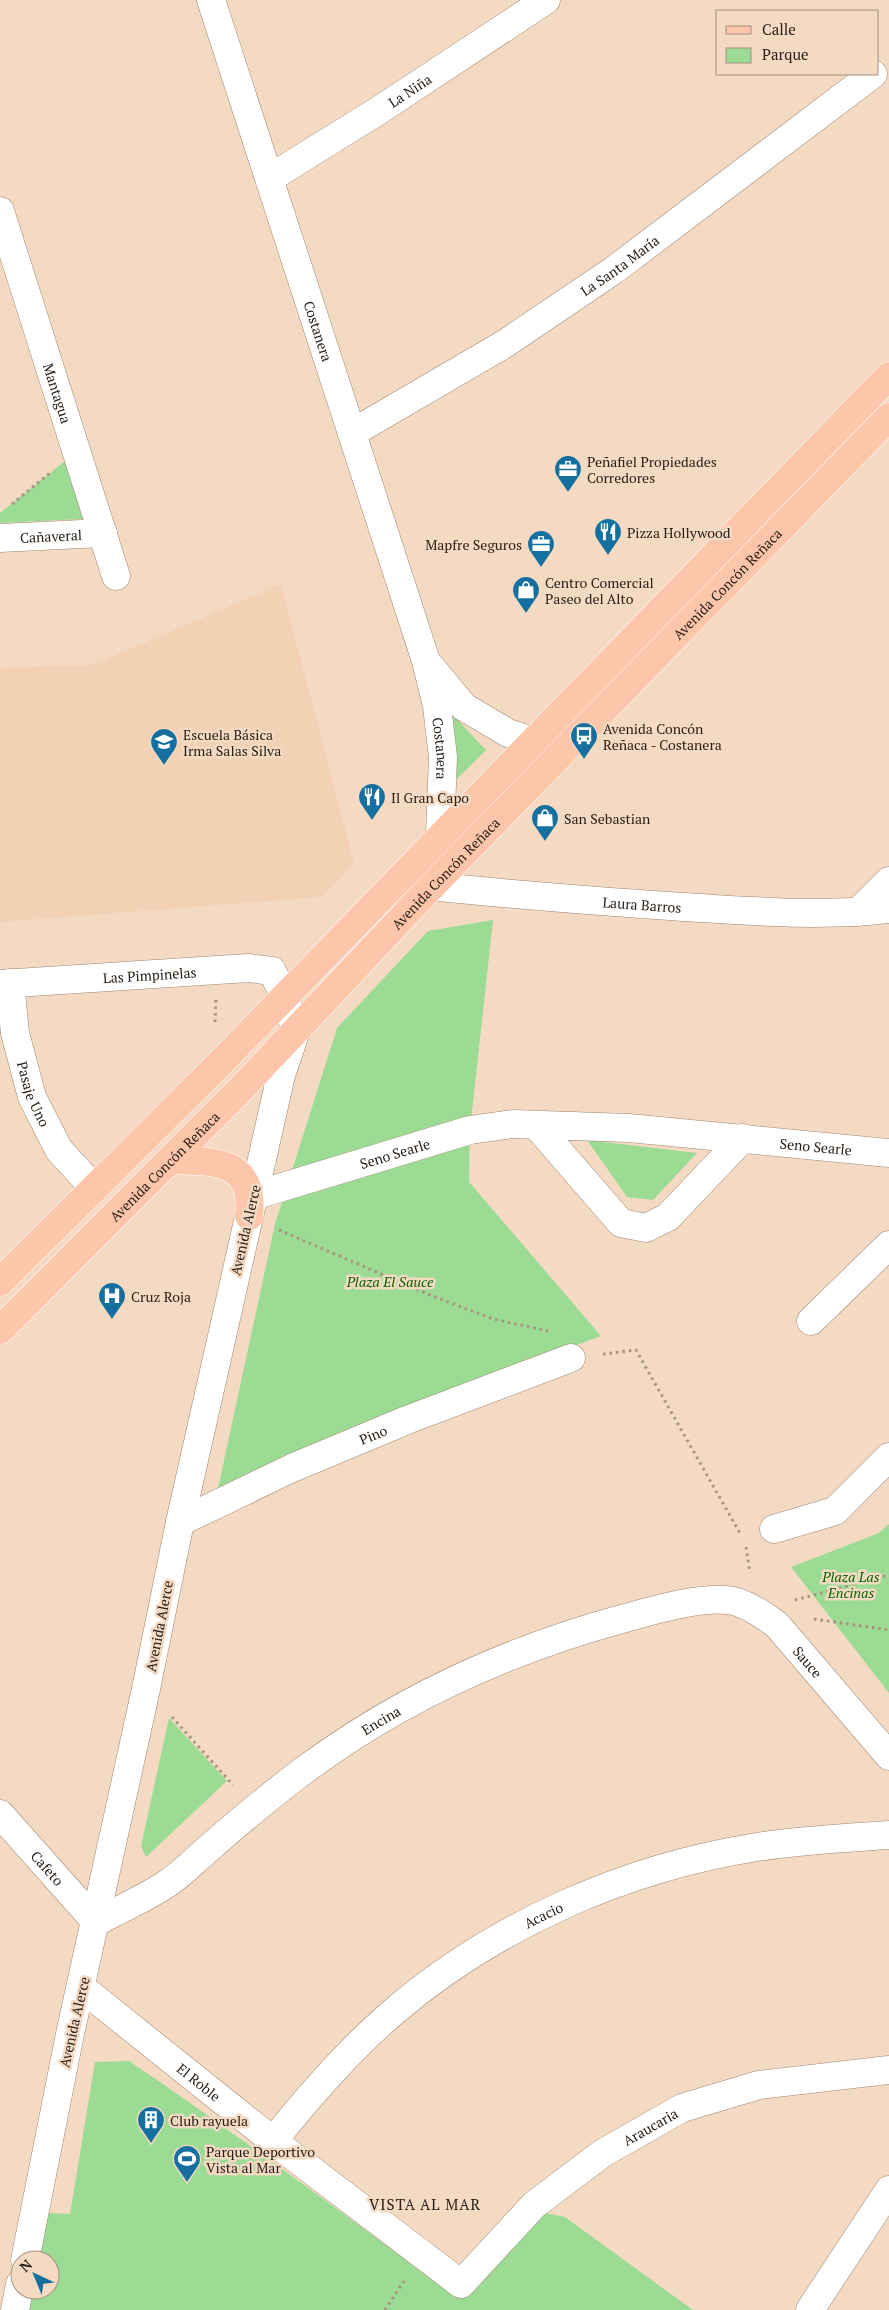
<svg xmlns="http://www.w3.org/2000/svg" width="889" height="2310" font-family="'PT Serif',serif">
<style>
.built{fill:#f2d1b4}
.green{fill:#9cdb94}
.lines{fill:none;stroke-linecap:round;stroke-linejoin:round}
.minor-casing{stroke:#9f8671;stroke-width:29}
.tertiary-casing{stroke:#9f8671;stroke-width:29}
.primary-casing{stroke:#fff;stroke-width:29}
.path{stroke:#a79381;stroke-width:3;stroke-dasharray:2.5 4;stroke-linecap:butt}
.minor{stroke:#fff;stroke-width:28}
.tertiary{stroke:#fff;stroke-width:28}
.primary{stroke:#fdc5a9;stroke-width:28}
.labels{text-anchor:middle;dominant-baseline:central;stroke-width:5;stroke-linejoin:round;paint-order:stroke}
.street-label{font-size:14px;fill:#2a2018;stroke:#f5dac3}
.poi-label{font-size:14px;fill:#2a2018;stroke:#f5dac3;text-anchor:start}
.park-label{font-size:14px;font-style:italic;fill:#086300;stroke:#f5dac3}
.neighbourhood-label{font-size:15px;letter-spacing:1px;fill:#2a2018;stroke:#f5dac3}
</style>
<rect width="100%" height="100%" fill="#f5dac3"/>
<path class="built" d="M 281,584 L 354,863 L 321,897 L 0,922 L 0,668 L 92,665 Z"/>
<path class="green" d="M 65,461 L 83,519 L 0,523 L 0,513 Z
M 453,715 L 486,750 L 457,779 Z
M 493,920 L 470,1130 L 469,1182 L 601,1336 L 409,1407 L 217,1493 L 275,1224 L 337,1028 L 428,931 Z
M 587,1140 L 697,1153 L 653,1200 L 627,1197 Z
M 889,1524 L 889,1693 L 791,1567 L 879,1533 Z
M 169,1718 L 227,1781 L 146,1857 L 141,1846 Z
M 129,2061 C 242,2137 350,2220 460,2299 L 545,2213 L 565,2217 L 693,2310 L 16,2310 L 20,2290 L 50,2290 L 50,2260 L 25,2260 L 35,2212 L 70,2214 L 95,2062 Z"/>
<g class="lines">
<defs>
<g id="minor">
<path id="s1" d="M 211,0 L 426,661 L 437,706 L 443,757 L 440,835"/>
<path id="s2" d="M 270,178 L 381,109 L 546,0"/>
<path id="s3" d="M 0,211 L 116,576"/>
<path id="s4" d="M 352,433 L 506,343 L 614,270 L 873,74"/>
<path id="s5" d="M 0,538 L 103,533"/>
<path d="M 430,666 L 464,707 L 508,733 L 533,741"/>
<path id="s6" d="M 412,884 C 503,894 593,901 684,907 C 753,911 821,917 889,909"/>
<path d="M 858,912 L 889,881"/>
<path id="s7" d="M 10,983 L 15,1033 L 32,1097 L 59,1150 L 94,1188"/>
<path d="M 537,1126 L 621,1223 L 646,1228 L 668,1217 L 743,1138"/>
<path id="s8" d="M 253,1196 L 470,1130 L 513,1124 L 629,1128 L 889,1153"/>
<path d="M 811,1321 L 889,1245"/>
<path id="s9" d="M 180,1522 L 292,1468 L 407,1420 L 571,1358"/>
<path d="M 774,1529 L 835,1511 L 889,1457"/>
<path id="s10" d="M 0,1814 L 96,1922 C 119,1910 143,1899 165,1885 C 181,1875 195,1860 209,1848 C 240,1821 271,1795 303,1771 C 397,1701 506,1651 618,1620 C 648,1612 708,1593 737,1602 C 752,1607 764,1615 777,1625 L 889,1756"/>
<path id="s11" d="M 82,1988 L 273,2141 L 461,2284 L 534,2205 L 603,2153 L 682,2108 L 759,2085 L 889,2070"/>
<path id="s12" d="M 273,2141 C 309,2096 347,2052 391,2014 C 493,1926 624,1868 757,1847 C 801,1840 845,1838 889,1835"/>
</g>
<g id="tertiary">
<path id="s13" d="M 0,984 L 248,968 L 272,971 L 284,995 L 296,1031 L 281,1075 L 180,1522 L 146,1689 L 70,2034 L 25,2260"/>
<path d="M 15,2310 L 20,2284"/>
<path d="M 810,2310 L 889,2190"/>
</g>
<g id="primary">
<path d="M 170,1160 C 213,1161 255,1159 249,1216"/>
<path d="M 0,1282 L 230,1053 L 889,376"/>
<path id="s14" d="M 0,1330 L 237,1093 L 432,886 L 889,417"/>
</g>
</defs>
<use href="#minor" class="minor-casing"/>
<use href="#tertiary" class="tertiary-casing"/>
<use href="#primary" class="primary-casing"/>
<path class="path" d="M 12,504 L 50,473
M 215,1022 L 216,1000
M 279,1230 L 430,1295 L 493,1319 L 548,1331
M 603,1354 L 636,1350 L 741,1535
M 746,1547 L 750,1573
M 795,1600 L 889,1575
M 814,1619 L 889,1630
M 172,1717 L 233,1785
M 385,2310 L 404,2281"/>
<use href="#minor" class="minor"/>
<use href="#tertiary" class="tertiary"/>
<use href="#primary" class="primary"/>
</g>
<defs>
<symbol id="office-pin" viewBox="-11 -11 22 30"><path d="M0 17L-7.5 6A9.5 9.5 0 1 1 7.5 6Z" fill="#15709f" stroke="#f5dac3"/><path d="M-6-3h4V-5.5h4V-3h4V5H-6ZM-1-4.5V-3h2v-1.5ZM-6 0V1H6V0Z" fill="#fff"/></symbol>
<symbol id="restaurant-pin" viewBox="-11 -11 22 30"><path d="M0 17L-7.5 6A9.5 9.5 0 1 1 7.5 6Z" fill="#15709f" stroke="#f5dac3"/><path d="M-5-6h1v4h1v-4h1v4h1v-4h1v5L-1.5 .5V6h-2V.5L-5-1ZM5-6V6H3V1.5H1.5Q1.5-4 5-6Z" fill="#fff"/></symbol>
<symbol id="shop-pin" viewBox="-11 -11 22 30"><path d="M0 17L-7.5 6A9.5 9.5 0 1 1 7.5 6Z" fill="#15709f" stroke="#f5dac3"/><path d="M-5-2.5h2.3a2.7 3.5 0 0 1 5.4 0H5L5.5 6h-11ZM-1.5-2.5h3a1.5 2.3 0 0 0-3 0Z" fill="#fff"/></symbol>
<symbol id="bus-pin" viewBox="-11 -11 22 30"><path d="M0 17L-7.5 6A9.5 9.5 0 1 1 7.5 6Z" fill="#15709f" stroke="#f5dac3"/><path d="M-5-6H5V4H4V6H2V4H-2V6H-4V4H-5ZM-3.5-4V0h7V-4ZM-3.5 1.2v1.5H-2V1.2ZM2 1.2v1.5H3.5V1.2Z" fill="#fff"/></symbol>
<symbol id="school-pin" viewBox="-11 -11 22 30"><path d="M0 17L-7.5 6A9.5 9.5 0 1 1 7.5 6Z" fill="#15709f" stroke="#f5dac3"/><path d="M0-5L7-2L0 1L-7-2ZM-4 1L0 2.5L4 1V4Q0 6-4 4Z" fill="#fff"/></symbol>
<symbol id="hospital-pin" viewBox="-11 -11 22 30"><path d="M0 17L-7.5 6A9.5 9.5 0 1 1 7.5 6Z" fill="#15709f" stroke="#f5dac3"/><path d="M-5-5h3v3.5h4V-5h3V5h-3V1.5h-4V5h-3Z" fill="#fff"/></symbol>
<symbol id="building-pin" viewBox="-11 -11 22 30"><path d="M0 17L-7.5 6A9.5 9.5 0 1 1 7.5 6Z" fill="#15709f" stroke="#f5dac3"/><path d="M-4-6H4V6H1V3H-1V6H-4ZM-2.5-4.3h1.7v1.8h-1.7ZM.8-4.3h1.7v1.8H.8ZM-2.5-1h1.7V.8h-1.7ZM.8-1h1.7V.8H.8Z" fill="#fff"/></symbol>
<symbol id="stadium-pin" viewBox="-11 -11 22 30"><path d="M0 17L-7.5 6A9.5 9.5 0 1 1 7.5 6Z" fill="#15709f" stroke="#f5dac3"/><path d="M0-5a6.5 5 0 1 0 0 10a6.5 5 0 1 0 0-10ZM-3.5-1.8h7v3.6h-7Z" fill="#fff"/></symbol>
</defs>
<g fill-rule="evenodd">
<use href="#office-pin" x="552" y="453" width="32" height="43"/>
<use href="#restaurant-pin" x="592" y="516" width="32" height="43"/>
<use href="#office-pin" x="525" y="528" width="32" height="43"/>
<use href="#shop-pin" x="510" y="574" width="32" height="43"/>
<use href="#bus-pin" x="568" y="720" width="32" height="43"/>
<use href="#school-pin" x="148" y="726" width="32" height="43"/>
<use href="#restaurant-pin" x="356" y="781" width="32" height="43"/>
<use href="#shop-pin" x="529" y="802" width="32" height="43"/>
<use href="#hospital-pin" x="96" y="1280" width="32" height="43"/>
<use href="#building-pin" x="135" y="2104" width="32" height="43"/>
<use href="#stadium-pin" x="171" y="2143" width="32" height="43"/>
</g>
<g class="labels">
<g class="street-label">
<text stroke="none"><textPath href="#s2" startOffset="165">La Niña</textPath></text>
<text stroke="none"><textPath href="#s4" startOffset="316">La Santa María</textPath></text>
<text stroke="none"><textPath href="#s1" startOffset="348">Costanera</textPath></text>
<text stroke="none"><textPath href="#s3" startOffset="191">Mantagua</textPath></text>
<text stroke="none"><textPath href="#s5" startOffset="51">Cañaveral</textPath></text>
<text stroke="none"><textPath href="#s14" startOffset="1042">Avenida Concón Reñaca</textPath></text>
<text stroke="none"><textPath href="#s1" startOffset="784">Costanera</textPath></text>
<text stroke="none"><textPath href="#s14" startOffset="638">Avenida Concón Reñaca</textPath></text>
<text stroke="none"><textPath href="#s6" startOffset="231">Laura Barros</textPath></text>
<text stroke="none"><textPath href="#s13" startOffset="150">Las Pimpinelas</textPath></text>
<text stroke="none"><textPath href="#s7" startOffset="114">Pasaje Uno</textPath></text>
<text stroke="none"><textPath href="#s8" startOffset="574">Seno Searle</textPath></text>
<text stroke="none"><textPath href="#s8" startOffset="148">Seno Searle</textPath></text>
<text stroke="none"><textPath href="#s14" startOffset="232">Avenida Concón Reñaca</textPath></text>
<text transform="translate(245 1230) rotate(-77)">Avenida Alerce</text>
<text stroke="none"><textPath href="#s9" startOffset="212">Pino</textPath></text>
<text transform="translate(159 1626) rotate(-79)">Avenida Alerce</text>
<text stroke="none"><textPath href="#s10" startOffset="969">Sauce</textPath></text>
<text stroke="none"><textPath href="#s10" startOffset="495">Encina</textPath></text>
<text stroke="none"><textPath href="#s10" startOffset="72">Cafeto</textPath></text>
<text stroke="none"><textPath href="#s12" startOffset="356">Acacio</textPath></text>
<text transform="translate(74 2022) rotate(-77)">Avenida Alerce</text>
<text stroke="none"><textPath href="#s11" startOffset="150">El Roble</textPath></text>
<text stroke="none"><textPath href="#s11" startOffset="729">Araucaria</textPath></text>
</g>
<g class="poi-label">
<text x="587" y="461">Peñafiel Propiedades<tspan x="587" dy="16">Corredores</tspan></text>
<text x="627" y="532">Pizza Hollywood</text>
<text x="522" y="544" text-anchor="end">Mapfre Seguros</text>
<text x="545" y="582">Centro Comercial<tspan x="545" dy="16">Paseo del Alto</tspan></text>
<text x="603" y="728">Avenida Concón<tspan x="603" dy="16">Reñaca - Costanera</tspan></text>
<text x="183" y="734">Escuela Básica<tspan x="183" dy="16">Irma Salas Silva</tspan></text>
<text x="391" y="797">Il Gran Capo</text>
<text x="564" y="818">San Sebastian</text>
<text x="131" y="1296">Cruz Roja</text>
<text x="170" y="2120">Club rayuela</text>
<text x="206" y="2151">Parque Deportivo<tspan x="206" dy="16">Vista al Mar</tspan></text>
</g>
<g class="park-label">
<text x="390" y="1281">Plaza El Sauce</text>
<text x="851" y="1576">Plaza Las<tspan x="851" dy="16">Encinas</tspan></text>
</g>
<g class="neighbourhood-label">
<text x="425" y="2204">VISTA AL MAR</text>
</g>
</g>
<rect x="716" y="10" width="162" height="65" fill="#f5dac3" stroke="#a4907f"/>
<rect x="726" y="26" width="25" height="8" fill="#fdc5a9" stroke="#a4907f"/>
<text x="762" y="35" font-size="15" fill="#2a2018">Calle</text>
<rect x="726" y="48" width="25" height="15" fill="#9cdb94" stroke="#a4907f"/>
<text x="762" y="60" font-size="15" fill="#2a2018">Parque</text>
<g transform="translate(35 2275) rotate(316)"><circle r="24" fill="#f5dac3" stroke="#a4907f"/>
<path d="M0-4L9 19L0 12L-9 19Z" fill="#15709f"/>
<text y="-8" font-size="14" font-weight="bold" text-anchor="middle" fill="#2a2018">N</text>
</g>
</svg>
